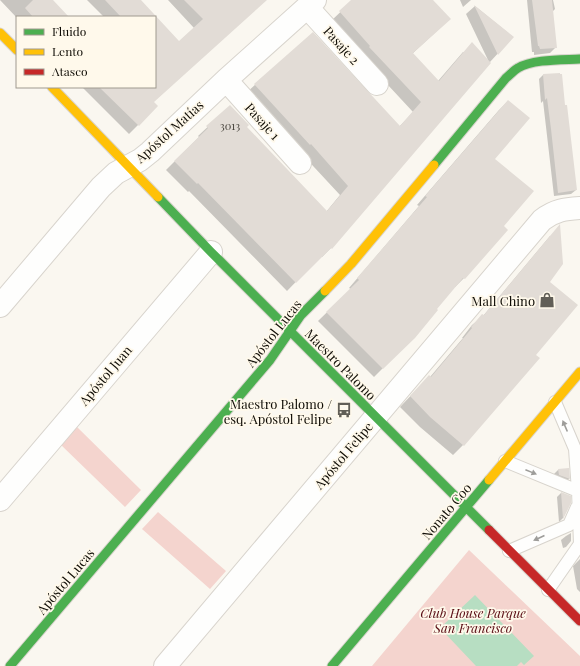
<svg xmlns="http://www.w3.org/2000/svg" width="580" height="666" font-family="'Playfair Display',serif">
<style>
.green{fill:#f4d4ce}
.water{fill:#b7dec2}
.shadow{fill:#0003}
.building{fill:#e2dcd6}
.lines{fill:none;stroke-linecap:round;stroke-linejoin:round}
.lane-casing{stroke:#d8d4cd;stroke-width:14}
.street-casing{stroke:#d8d4cd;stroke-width:24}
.fast-casing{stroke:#d8d4cd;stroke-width:11}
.slow-casing{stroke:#d8d4cd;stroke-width:11}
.jam-casing{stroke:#d8d4cd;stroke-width:11}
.lane{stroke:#fefefd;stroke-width:12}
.street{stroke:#fefefd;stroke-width:22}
.fast{stroke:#4caf50;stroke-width:9}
.slow{stroke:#ffc107;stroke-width:9}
.jam{stroke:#c62828;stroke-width:9}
.oneway{fill:#9e9d9a}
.labels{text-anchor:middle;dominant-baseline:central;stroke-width:3.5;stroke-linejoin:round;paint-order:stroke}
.number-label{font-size:11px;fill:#47433c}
.street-label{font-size:13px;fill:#0f0c05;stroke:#fff9eb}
.poi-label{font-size:13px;fill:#0f0c05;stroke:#fff9eb;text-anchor:end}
.park-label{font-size:13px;font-style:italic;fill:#590c13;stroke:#fff9eb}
</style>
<rect width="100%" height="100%" fill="#faf7f0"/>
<path class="green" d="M 76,426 L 141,490 L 125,507 L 60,444 Z
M 158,512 L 226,571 L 210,589 L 142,529 Z
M 469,550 L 580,656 L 580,666 L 372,666 Z"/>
<path class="water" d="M 475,595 L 534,656 L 524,665 L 521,662 L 517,666 L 476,666 L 440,628 Z"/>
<path class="shadow" d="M 0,0 L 52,0 L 67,17 L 17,17 L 17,18 Z
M 87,0 L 139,0 L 179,42 L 194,28 L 168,0 L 265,0 L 153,102 L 157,106 L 129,134 L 82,87 L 155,87 L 155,17 L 104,17 Z
M 353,0 L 431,0 L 440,28 L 412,54 L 438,81 L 463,52 L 488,60 L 466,14 L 475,6 L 513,37 L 490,62 L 490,63 L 331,248 L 322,257 L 321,256 L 287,291 L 189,191 L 188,192 L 166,170 L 199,137 L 198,136 L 230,106 L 246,127 L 326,212 L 340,195 L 301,153 L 246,93 L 313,33 L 399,127 L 413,112 L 361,56 L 331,21 Z
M 460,0 L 471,0 L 463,7 Z
M 527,0 L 553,0 L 555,9 L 552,12 L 556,47 L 550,53 L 534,55 L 534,52 L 532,52 Z
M 559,74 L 576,190 L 571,194 L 554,196 L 543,101 L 541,103 L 539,79 L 543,75 Z
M 508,101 L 493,159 L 503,226 L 464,278 L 455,287 L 454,286 L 414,337 L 374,377 L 318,321 L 351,289 L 349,288 L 419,206 L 417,205 L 499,110 Z
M 550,236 L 549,282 L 535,355 L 463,445 L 453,455 L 420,427 L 400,407 L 419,387 L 430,377 L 463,338 L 462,338 L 472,325 L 483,316 Z
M 568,469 L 569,479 L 565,483 L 555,479 L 554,474 L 558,470 Z
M 561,493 L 570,497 L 570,503 L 563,518 L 559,522 L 557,497 Z
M 571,533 L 571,541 L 566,547 L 563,548 L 561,540 L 566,536 Z
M 580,559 L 580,592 L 577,589 L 573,566 Z"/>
<path class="building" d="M 33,0 L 53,0 L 69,17 L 33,17 L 25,8 Z
M 105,0 L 141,0 L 179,41 L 203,19 L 184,0 L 267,0 L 154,102 L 158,106 L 139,126 L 99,87 L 155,87 L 155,17 L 121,17 Z
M 351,0 L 433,0 L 451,19 L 413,53 L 439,81 L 472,42 L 491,63 L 332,249 L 331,248 L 296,283 L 198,183 L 197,184 L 174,161 L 208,128 L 206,126 L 230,105 L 249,125 L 247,127 L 327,211 L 348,186 L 311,144 L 310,145 L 254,84 L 313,32 L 400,126 L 421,102 L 369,47 L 370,46 L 339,11 Z
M 532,0 L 552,0 L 557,48 L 540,49 L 539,46 L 538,46 Z
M 474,5 L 514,37 L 498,55 Z
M 560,73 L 560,74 L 562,74 L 565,105 L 567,105 L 577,190 L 558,193 L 551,129 L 547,98 L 545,100 L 543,74 Z
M 508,100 L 530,118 L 495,159 L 534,191 L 504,226 L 508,230 L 465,279 L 463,278 L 437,309 L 438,310 L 415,338 L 383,369 L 326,312 L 359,280 L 357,278 L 427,197 L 425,196 Z
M 560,224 L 563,264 L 550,282 L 578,305 L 536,355 L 540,358 L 464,446 L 430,417 L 410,396 L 429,375 L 431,377 L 472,328 L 471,327 L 482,314 L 484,315 Z
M 569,468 L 570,479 L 559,475 L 558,469 Z
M 561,492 L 571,496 L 571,503 L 563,519 Z"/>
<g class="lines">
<defs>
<path id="lane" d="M 505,461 L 578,491
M 509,551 L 569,525 L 577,507
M 548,590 L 580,544 L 578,491 L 575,449 L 555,402"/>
<path id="street" d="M 307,7 L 377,84
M 226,80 L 300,163
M 0,306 L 101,187 L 116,173 L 140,160 L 150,152 L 226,80 L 315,0
M 0,500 L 211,252
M 165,666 L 542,220 C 555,210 565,209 580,208"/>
<path id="fast" d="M 434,165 L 506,78 C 510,75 514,70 518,68 C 533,59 562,60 580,59
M 158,197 L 211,252 L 489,530
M 10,666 L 270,360 L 301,315 L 325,291
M 332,666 L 489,480"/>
<path id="slow" d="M 0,33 L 17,50
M 52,87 L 158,197
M 325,291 L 351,264 L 434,165
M 489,480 L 580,372"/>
<path id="jam" d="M 489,530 L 580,621"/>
</defs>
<use href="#lane" class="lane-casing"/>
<use href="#street" class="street-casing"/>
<use href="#fast" class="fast-casing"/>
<use href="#slow" class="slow-casing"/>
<use href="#jam" class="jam-casing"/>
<use href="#lane" class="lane"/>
<use href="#street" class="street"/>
<use href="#fast" class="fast"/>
<use href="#slow" class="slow"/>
<use href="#jam" class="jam"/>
</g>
<defs><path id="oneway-solid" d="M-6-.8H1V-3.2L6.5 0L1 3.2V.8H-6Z"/></defs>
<g class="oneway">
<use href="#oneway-solid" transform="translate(565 426) rotate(-113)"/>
<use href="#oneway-solid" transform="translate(531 472) rotate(22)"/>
<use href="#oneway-solid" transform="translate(539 538) rotate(156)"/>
</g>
<defs>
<symbol id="shop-bare" viewBox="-9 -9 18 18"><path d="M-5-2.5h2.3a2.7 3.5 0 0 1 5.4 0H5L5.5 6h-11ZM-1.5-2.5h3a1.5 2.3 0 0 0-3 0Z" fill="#615e57" stroke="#fff9eb" stroke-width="2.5" paint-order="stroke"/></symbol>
<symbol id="bus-bare" viewBox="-9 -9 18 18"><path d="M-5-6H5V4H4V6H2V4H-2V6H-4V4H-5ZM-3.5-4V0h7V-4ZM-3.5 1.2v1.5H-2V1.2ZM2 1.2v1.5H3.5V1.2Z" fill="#615e57" stroke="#fff9eb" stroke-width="2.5" paint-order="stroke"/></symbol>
</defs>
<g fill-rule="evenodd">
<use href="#shop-bare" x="536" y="289" width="22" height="22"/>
<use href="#bus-bare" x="333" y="399" width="22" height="22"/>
</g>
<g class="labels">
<g class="number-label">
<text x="230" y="125">3013</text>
</g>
<g class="street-label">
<text transform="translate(342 45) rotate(48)">Pasaje 2</text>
<text transform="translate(263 121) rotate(48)">Pasaje 1</text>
<text transform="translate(169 131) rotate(-42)">Apóstol Matías</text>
<text transform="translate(273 333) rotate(-52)">Apóstol Lucas</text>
<text transform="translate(341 364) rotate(45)">Maestro Palomo</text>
<text transform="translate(105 375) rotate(-50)">Apóstol Juan</text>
<text transform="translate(343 455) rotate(-50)">Apóstol Felipe</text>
<text transform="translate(446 511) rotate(-50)">Nonato Coo</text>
<text transform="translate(65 581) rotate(-50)">Apóstol Lucas</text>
</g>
<g class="poi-label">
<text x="535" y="300">Mall Chino</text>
<text x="332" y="403">Maestro Palomo /<tspan x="332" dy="15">esq. Apóstol Felipe</tspan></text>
</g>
<g class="park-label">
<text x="473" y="612">Club House Parque<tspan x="473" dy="15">San Francisco</tspan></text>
</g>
</g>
<rect x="16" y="16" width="140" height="72" fill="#fff9eb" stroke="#9f9a8f"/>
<rect x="24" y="29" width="20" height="6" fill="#4caf50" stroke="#9f9a8f"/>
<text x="52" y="36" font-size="12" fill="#0f0c05">Fluido</text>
<rect x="24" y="49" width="20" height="6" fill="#ffc107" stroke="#9f9a8f"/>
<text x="52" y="56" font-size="12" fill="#0f0c05">Lento</text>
<rect x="24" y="69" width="20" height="6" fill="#c62828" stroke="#9f9a8f"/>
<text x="52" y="76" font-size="12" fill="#0f0c05">Atasco</text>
</svg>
